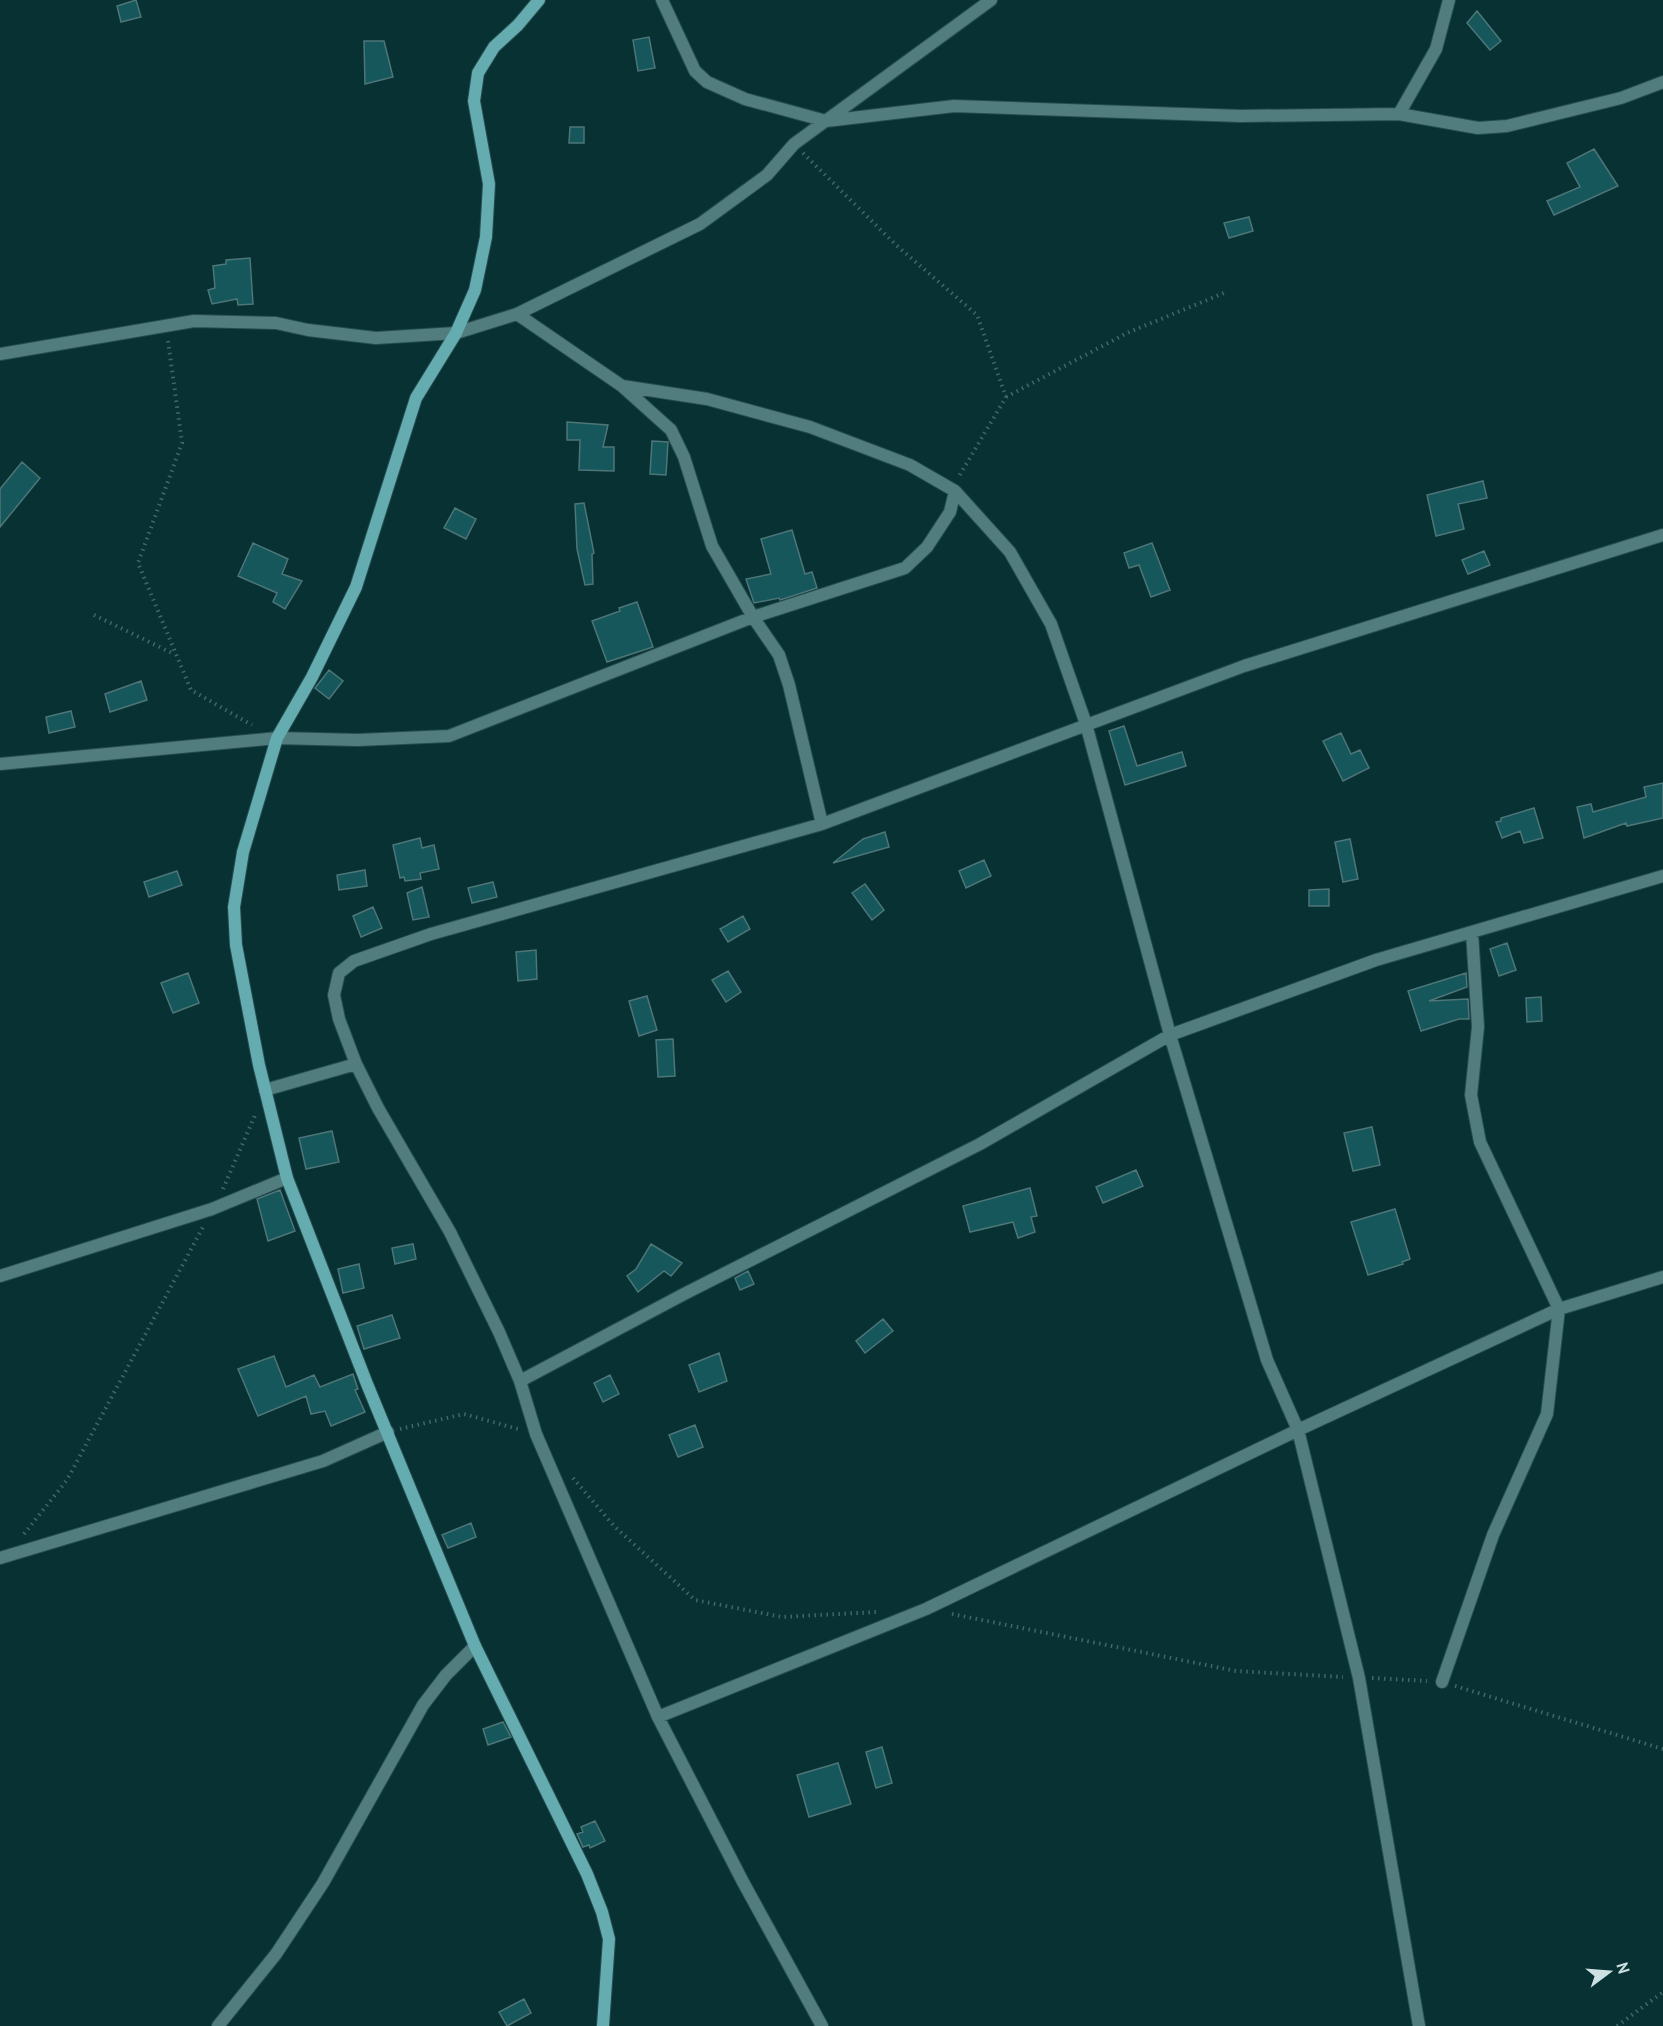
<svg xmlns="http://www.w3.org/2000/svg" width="1663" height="2026" font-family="'PT Sans',sans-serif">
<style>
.building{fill:#16575b;stroke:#4e7578;stroke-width:1.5}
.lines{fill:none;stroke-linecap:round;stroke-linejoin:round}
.street-casing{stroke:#274d4f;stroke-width:14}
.secondary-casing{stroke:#274d4f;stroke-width:14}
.path{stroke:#436769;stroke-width:4;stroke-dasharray:1.5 4.5;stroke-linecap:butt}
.street{stroke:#527d7f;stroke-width:12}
.secondary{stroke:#65acb0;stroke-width:12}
</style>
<rect width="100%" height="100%" fill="#073133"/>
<path class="building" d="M 136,0 L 141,17 L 121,22 L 117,6 Z
M 1477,11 L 1501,41 L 1490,50 L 1467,23 Z
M 649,37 L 655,68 L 638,71 L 633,40 Z
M 364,41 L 384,41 L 393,77 L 365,84 Z
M 570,127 L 584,127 L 584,143 L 569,143 Z
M 1594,149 L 1618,186 L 1554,215 L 1547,201 L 1580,187 L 1567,163 Z
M 1249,217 L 1253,231 L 1229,238 L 1224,223 Z
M 250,258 L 253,304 L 238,305 L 237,299 L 212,304 L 208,290 L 215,288 L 213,266 L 226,264 L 226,260 Z
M 567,422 L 608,425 L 603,447 L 614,447 L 614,471 L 579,470 L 580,440 L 567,440 Z
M 652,441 L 668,442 L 666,475 L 650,474 Z
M 22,462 L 40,478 L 0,527 L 0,489 Z
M 1483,481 L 1487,498 L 1458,504 L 1464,529 L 1436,536 L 1427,495 Z
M 584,503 L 594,553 L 592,554 L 593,584 L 585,585 L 577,549 L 575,504 Z
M 455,508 L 476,519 L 466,539 L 444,528 Z
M 792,530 L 805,574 L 812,572 L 817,588 L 780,600 L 779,598 L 754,603 L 746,579 L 771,574 L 761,539 Z
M 253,543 L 288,559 L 282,574 L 302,581 L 285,609 L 273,602 L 277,593 L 238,576 Z
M 1152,543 L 1170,590 L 1151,597 L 1139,565 L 1129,568 L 1124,553 Z
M 1484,551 L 1490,565 L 1468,574 L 1462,560 Z
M 637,602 L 653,647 L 607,662 L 592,621 L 620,611 L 619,608 Z
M 329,670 L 343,681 L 329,699 L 315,688 Z
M 141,681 L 147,700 L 110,712 L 105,694 Z
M 71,711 L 75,727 L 49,733 L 46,717 Z
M 1124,726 L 1137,766 L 1182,752 L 1186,766 L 1125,785 L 1109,731 Z
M 1341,733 L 1351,754 L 1360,750 L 1369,768 L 1343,781 L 1323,741 Z
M 1663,783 L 1663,818 L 1627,826 L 1626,823 L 1584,838 L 1577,807 L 1591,804 L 1593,812 L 1646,797 L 1644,787 Z
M 1534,808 L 1543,838 L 1524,843 L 1520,831 L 1502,838 L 1496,822 L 1501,821 L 1501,818 Z
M 885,832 L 889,847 L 833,863 L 863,839 Z
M 420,838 L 422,848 L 434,845 L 439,869 L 420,873 L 421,879 L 405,881 L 404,877 L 400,878 L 393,845 Z
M 1350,839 L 1358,879 L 1343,882 L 1335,842 Z
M 984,860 L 991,876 L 966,888 L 959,871 Z
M 365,870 L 367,886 L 339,890 L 337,875 Z
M 177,871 L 182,885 L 149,897 L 144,882 Z
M 493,882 L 497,897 L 472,903 L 468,888 Z
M 865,884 L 884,910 L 872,920 L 852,893 Z
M 422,887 L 429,917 L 413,920 L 407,893 Z
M 1329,889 L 1329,906 L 1309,906 L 1309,890 Z
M 373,907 L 382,928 L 361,937 L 353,916 Z
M 743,916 L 750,929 L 728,942 L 720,929 Z
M 1507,943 L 1516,970 L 1499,976 L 1490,949 Z
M 536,950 L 537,979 L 518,981 L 516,952 Z
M 728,971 L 741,992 L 726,1002 L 712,980 Z
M 188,973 L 199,1003 L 173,1013 L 161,983 Z
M 1466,973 L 1467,987 L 1429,1001 L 1468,999 L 1469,1019 L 1459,1019 L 1421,1031 L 1408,991 Z
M 647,996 L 657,1030 L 639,1036 L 629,1001 Z
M 1541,997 L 1542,1021 L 1527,1022 L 1526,998 Z
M 673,1039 L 675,1076 L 658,1077 L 656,1040 Z
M 1372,1127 L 1380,1165 L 1353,1171 L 1344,1133 Z
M 332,1131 L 339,1162 L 306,1169 L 299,1138 Z
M 1136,1170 L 1143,1186 L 1103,1203 L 1096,1187 Z
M 1030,1188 L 1037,1216 L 1031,1217 L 1035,1232 L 1018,1238 L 1013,1222 L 970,1232 L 963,1206 Z
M 280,1190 L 295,1231 L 268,1241 L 257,1199 Z
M 1395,1209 L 1410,1259 L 1402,1262 L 1403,1264 L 1368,1275 L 1351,1222 Z
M 413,1244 L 416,1259 L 395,1264 L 392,1248 Z
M 651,1244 L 682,1263 L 671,1276 L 664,1271 L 638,1292 L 627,1276 L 636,1269 Z
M 359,1264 L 364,1288 L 343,1293 L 338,1269 Z
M 748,1271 L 754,1284 L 740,1290 L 735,1278 Z
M 392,1315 L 400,1338 L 364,1349 L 357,1326 Z
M 883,1319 L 893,1331 L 865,1353 L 856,1341 Z
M 719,1353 L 727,1381 L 699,1392 L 689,1365 Z
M 274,1356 L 286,1387 L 314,1375 L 320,1387 L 353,1374 L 358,1389 L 355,1390 L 365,1412 L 331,1426 L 325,1411 L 311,1414 L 306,1396 L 258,1416 L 238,1369 Z
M 610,1375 L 619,1394 L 603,1402 L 594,1383 Z
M 695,1425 L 703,1447 L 678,1457 L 669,1435 Z
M 471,1523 L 476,1537 L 448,1548 L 442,1535 Z
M 503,1722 L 511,1737 L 488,1745 L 483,1729 Z
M 882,1747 L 892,1783 L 876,1788 L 866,1752 Z
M 838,1763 L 851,1804 L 809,1817 L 797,1775 Z
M 595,1821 L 605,1841 L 590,1848 L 589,1845 L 583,1847 L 577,1834 L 583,1832 L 581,1827 Z
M 524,1999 L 531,2013 L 507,2026 L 499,2012 Z"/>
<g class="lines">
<defs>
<path id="street" d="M 662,0 L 695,71 L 707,82 L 745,99 L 826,121 L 954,106 L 1241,116 L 1399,114 L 1478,128 L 1507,126 L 1621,98 L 1663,82
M 1399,114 L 1436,49 L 1449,0
M 517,314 L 622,386 L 671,430 L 684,457 L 712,546 L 753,617 L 779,655 L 789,685 L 822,824
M 0,354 L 194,321 L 276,323 L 308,330 L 376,338 L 456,333 L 517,314 L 700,224 L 767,175 L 794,144 L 991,0
M 622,386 L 707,399 L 810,427 L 910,465 L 955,491 L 1010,552 L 1051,624 L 1086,724 L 1170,1035 L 1267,1360 L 1298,1430 L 1359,1678 L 1419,2026
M 0,764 L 277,738 L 358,740 L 449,736 L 753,617 L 905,568 L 927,547 L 950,512 L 955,491
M 356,1064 L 378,1108 L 450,1232 L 499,1332 L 520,1381 L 536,1434 L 658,1717 L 743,1882 L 822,2026
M 265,1090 L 356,1064 L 339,1019 L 334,995 L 339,973 L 354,961 L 431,934 L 822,824 L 1244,666 L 1663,535
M 0,1276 L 212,1209 L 287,1178
M 520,1381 L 686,1293 L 980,1144 L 1170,1035 L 1376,960 L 1663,876
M 0,1558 L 323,1461 L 388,1432
M 1442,1682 L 1493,1535 L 1547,1414 L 1559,1309 L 1480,1142 L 1471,1095 L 1478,1027 L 1472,932
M 658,1717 L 926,1609 L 1298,1430 L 1559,1309 L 1663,1277
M 218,2026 L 276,1954 L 323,1883 L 423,1705 L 446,1675 L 475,1646"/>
<path id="secondary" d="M 539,0 L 518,25 L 494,47 L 478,73 L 474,101 L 489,184 L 486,237 L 475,290 L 456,333 L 416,398 L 356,587 L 312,677 L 277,738 L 243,852 L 234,907 L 236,945 L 259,1065 L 287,1178 L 367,1384 L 475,1646 L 587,1874 L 602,1912 L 609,1939 L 603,2026"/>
</defs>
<use href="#street" class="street-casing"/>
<use href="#secondary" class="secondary-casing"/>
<path class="path" d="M 803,153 L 896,245 L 977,315 L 1006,397 L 958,478
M 168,341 L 182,443 L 138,563 L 191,690 L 252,725
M 1006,397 L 1127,333 L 1224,293
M 94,615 L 174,654
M 223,1189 L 256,1113
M 400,1429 L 464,1414 L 518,1429
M 573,1478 L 614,1526 L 695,1600 L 782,1617 L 876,1612
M 24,1534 L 67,1480 L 203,1227
M 952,1614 L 1236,1671 L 1343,1677
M 1372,1678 L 1427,1681
M 1455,1686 L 1663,1749
M 1617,2026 L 1663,1992"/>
<use href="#street" class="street"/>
<use href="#secondary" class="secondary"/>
</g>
<g transform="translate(1609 1972) rotate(74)" stroke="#073133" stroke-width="4.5" paint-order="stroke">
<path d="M0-4.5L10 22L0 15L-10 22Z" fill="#cce0e2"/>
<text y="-9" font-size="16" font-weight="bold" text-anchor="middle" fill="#cce0e2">N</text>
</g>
</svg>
